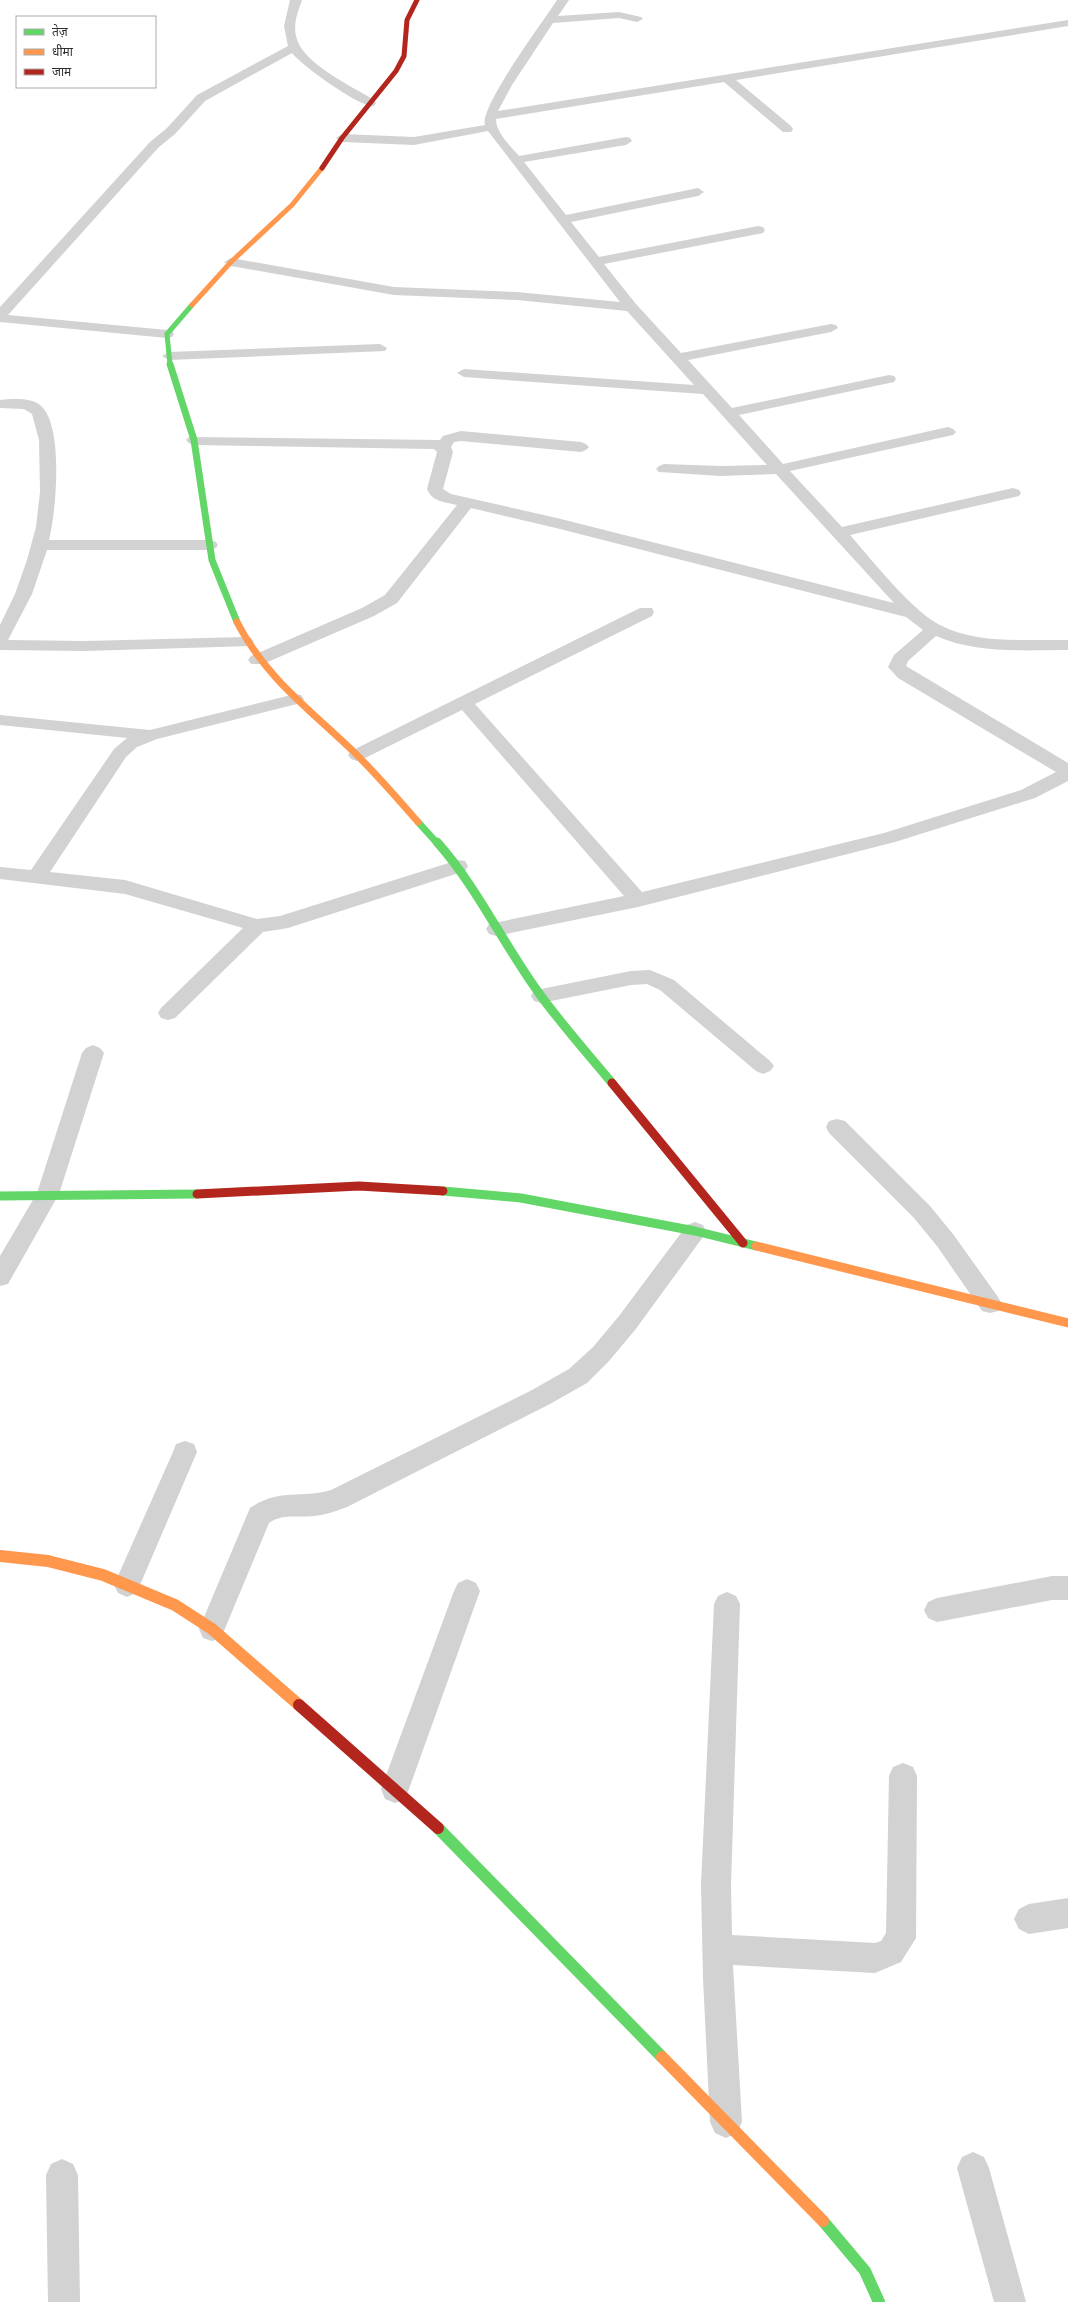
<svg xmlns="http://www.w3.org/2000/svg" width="1068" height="2302" font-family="'Sofia Sans Condensed','Noto Sans Devanagari',sans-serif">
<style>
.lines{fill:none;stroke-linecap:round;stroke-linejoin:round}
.street{fill:#d2d2d2;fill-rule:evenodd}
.fast-far3{stroke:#63d668;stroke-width:5}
.fast-far2{stroke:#63d668;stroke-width:7}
.fast-far1{stroke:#63d668;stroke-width:9}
.fast{stroke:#63d668;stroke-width:12}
.slow-far3{stroke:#ff974d;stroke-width:5}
.slow-far2{stroke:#ff974d;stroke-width:7}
.slow-far1{stroke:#ff974d;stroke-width:9}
.slow{stroke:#ff974d;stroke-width:12}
.jam-far2{stroke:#b3261e;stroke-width:5}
.jam-far1{stroke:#b3261e;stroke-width:9}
.jam{stroke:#b3261e;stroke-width:12}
</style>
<rect width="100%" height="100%" fill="#fff"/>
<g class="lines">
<path class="street" d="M 290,0 L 302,0 C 298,12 293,23 296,36 C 301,63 352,86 374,100 L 376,103 L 374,106 C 362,109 301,65 292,53 L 205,101 L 175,134 L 158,148 L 8,315 L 167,330 L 172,331 L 174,334 L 172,337 L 167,338 L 0,322 L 0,307 L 150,142 L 167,128 L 197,95 L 288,46 L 284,26 Z
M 557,0 L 569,0 L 558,16 L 619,12 L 641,17 L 643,19 L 637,22 L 619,18 L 553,23 L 512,85 L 498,111 L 1068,20 L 1068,26 L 736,80 L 791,126 L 793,129 L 791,132 L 783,132 L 724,82 L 496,119 C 496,133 510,145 519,156 L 626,137 L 630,138 L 632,141 L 626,145 L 524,162 L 566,215 L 698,188 L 704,192 L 698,196 L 571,222 L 599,257 L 758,226 L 763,227 L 765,230 L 763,233 L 758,234 L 604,264 L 636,304 L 681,353 L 831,324 L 836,325 L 838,328 L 831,332 L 688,360 L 732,408 L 889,375 L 894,376 L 896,379 L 894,382 L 739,415 L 783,464 L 948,427 L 953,429 L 956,432 L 953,435 L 790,471 L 842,527 L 1013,488 L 1019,490 L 1021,493 L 1019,496 L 850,535 C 872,560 912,611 940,625 C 978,645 1026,639 1068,640 L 1068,650 C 1025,650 977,654 936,636 L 908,661 L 906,666 L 1068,763 L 1068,781 L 1035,798 L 895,842 L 638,907 L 496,936 L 489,934 L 486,929 L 489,924 L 624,896 L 462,710 L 363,759 L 357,761 L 351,759 L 348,755 L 351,751 L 640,608 L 652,608 L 654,612 L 652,616 L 475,704 L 642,892 L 884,833 L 1021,790 L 1056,772 L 898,678 L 888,667 L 894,655 L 923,630 L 906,617 L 556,528 L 471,508 L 397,603 L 374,616 L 263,664 L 251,664 L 248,660 L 251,656 L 362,608 L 385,595 L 457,505 C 445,502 432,502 427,489 L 437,452 L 434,449 L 194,445 L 189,443 L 186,440 L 189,437 L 440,440 L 443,436 L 461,431 L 581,442 L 586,444 L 589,447 L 586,450 L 581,452 L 461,441 L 454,442 L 451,447 L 453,452 L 443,489 L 451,494 L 557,518 L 894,603 L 776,474 L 721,476 L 659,472 L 656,469 L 659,466 L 664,464 L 721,466 L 767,465 L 703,394 L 464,377 L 457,373 L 464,369 L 694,385 L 627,311 L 517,300 L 394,295 L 231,266 L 224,262 L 231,258 L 394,287 L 517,292 L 620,302 L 488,131 L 414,145 L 342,142 L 336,138 L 342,134 L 414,137 L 485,125 C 479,107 545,19 557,0 Z
M 380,344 L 387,348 L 385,351 L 169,360 L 162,356 L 169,352 Z
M 0,400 C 12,399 32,397 41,406 C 64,426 56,513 49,540 L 210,540 L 216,542 L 218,545 L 216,548 L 210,550 L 47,550 L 32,594 L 8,640 L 85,641 L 245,637 L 251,638 L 254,642 L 251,646 L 85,651 L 0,650 L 0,625 L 15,594 L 27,560 L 36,527 L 40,492 L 39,440 L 32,414 L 24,409 L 0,408 Z
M 295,694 L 301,695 L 304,699 L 301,703 L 157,739 L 137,747 L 126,757 L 50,872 L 125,880 L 257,919 L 280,916 L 458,860 L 465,861 L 468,866 L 465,871 L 288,928 L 263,932 L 175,1018 L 168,1020 L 161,1018 L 158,1013 L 161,1008 L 243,928 L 125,894 L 0,879 L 0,867 L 31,870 L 114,749 L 127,738 L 0,725 L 0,715 L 150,730 Z
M 650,970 L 674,980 L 770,1061 L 774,1066 L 770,1071 L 763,1074 L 756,1071 L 660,990 L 647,984 L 631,985 L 541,1003 L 534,1001 L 531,996 L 534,991 L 541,989 L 631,971 Z
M 93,1045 L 100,1048 L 104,1053 L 59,1194 L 8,1284 L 0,1286 L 0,1256 L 37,1193 L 82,1053 L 86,1048 Z
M 837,1119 L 845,1121 L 930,1206 L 953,1234 L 998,1297 L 1002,1304 L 998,1311 L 990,1313 L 982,1311 L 937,1246 L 914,1218 L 829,1133 L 826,1127 L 829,1121 Z
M 695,1222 L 703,1225 L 706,1231 L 703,1237 L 635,1330 L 609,1361 L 587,1383 L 550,1404 L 347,1507 C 336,1511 325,1515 314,1516 C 297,1518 283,1513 269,1523 L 221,1638 L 212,1641 L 203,1638 L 199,1629 L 250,1508 C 279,1488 300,1499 331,1490 L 532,1390 L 569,1369 L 593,1347 L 619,1316 L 687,1225 Z
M 185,1441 L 194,1444 L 197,1452 L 140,1585 L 136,1593 L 127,1597 L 118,1593 L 114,1585 L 173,1452 L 176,1444 Z
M 1052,1576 L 1068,1576 L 1068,1600 L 1052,1600 L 937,1622 L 928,1618 L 924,1610 L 928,1602 L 937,1598 Z
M 467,1579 L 476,1583 L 480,1591 L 409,1789 L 405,1799 L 395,1803 L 385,1799 L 381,1789 L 454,1591 L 458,1583 Z
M 727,1592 L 736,1596 L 740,1604 L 731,1885 L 732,1935 L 875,1943 L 881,1941 L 886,1933 L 889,1776 L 893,1767 L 903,1763 L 913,1767 L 917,1776 L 916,1938 L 901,1962 L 875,1973 L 733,1965 L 742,2122 L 737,2133 L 726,2138 L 715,2133 L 710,2122 L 703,1978 L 701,1885 L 714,1604 L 718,1596 Z
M 1068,1898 L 1068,1928 L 1029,1934 L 1019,1929 L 1014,1919 L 1019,1909 L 1029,1904 Z
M 973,2152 L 984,2157 L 989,2168 L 1026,2302 L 994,2302 L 957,2168 L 962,2157 Z
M 62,2159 L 73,2164 L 78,2175 L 80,2302 L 48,2302 L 46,2175 L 51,2164 Z"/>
<path class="fast-far3" d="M 170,365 L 167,334 L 192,305"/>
<path class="fast-far2" d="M 170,364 L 194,440 L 212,560 L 237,622
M 418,822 L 437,843"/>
<path class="fast-far1" d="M 437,842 C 478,888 504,946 541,996 C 563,1026 588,1054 612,1083
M 443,1191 L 521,1198 L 695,1231 L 756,1246
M 0,1196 L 197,1194"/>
<path class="fast" d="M 438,1828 L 662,2057
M 823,2221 L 865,2271 L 879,2302"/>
<path class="slow-far3" d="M 192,305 L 231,262 L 292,205 L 322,168"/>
<path class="slow-far2" d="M 237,622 C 266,679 312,711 356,754 C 378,776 398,799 418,822"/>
<path class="slow-far1" d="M 756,1246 L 1068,1323"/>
<path class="slow" d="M 0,1556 L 48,1561 L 103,1575 L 175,1605 L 212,1629 L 299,1705
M 662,2057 L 823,2221"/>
<path class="jam-far2" d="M 322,168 L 342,138 L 396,71 L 404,56 L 407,20 L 417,0"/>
<path class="jam-far1" d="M 612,1083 L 743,1243
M 197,1194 L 359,1186 L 443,1191"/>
<path class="jam" d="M 299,1705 L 438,1828"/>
</g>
<rect x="16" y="16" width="140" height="72" fill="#ffffff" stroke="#ababab"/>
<rect x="24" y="29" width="20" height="6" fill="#63d668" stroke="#ababab"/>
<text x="52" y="36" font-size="12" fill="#2d2d2d">तेज़</text>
<rect x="24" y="49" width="20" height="6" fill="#ff974d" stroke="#ababab"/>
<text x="52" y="56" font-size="12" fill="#2d2d2d">धीमा</text>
<rect x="24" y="69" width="20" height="6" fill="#b3261e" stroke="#ababab"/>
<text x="52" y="76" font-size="12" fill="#2d2d2d">जाम</text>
</svg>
